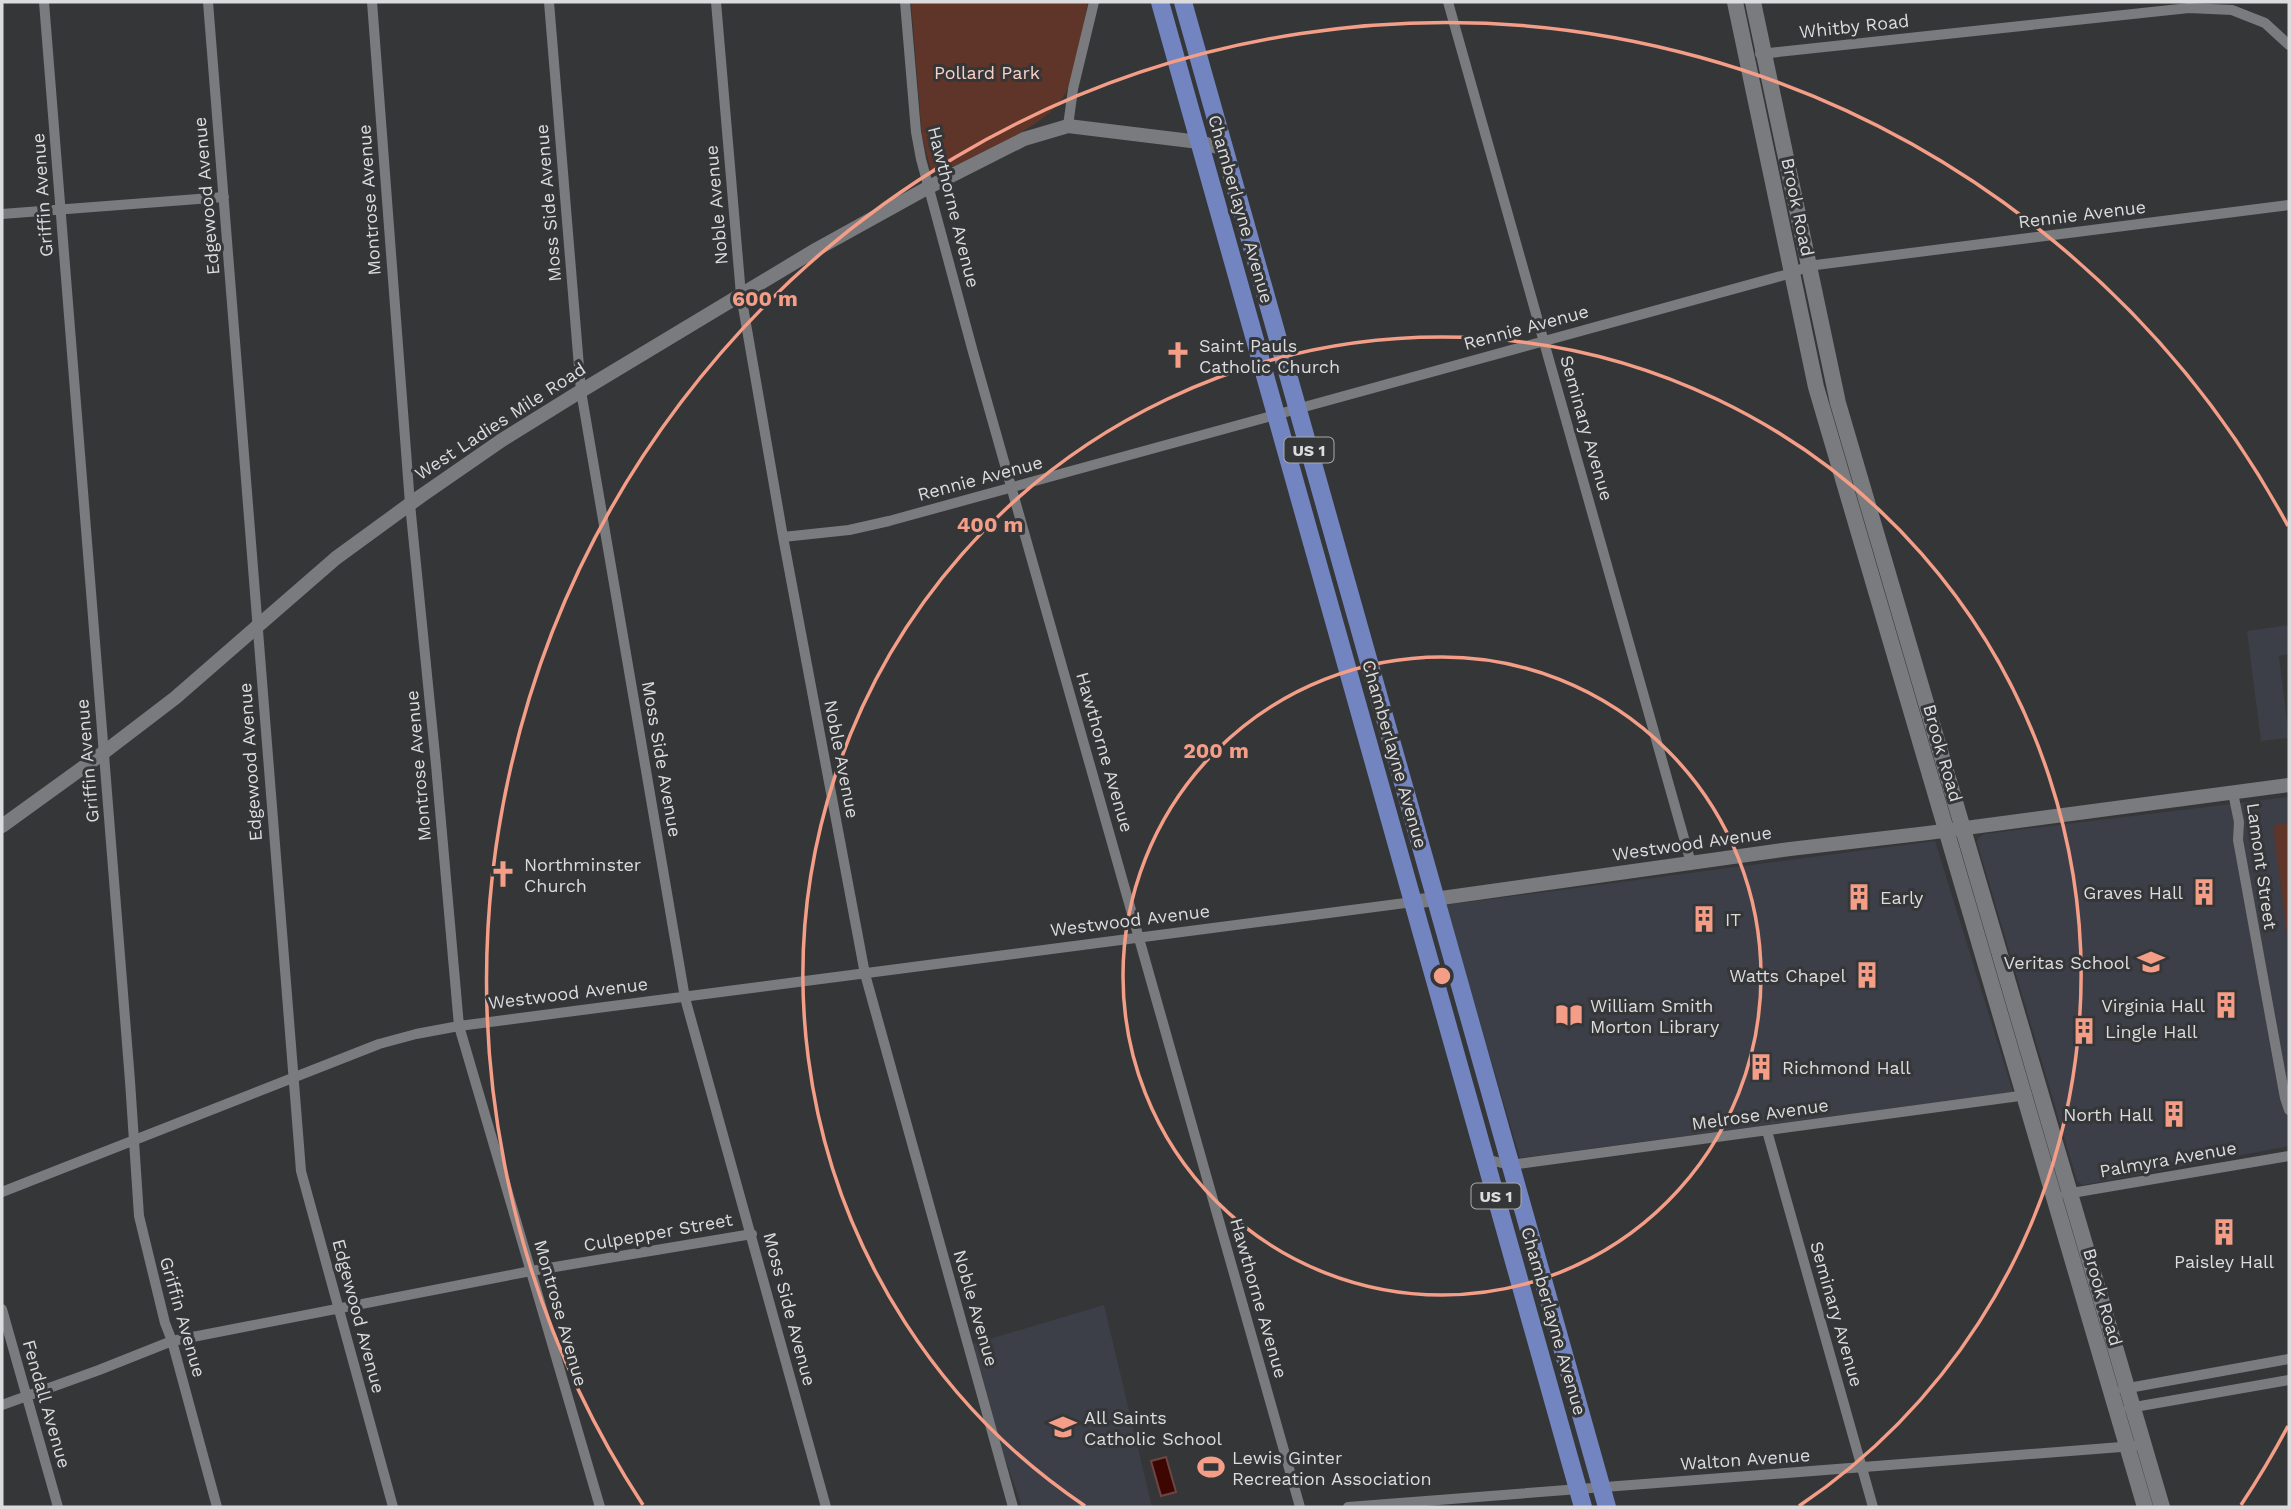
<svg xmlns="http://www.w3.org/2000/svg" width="2291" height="1509" font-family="'Work Sans',sans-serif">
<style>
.built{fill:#3c3f47}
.green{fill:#5f352a}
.water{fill:#3d0600;stroke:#6d4643;stroke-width:2}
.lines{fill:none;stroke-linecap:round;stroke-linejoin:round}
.minor{stroke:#7a7b7e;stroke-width:10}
.tertiary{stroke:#7a7b7e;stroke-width:14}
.secondary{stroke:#7a7b7e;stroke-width:16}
.primary{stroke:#7285c1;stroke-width:18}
.ring{fill:none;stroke:#f49e88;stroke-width:3.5}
.labels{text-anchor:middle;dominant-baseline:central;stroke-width:6;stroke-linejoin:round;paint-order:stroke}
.shield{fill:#353638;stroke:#aaaaac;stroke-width:2}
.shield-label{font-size:16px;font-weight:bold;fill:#dcdcde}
.street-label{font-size:18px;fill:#dcdcde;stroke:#353638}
.park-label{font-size:18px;fill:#f8d1c6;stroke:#353638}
.poi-label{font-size:18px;fill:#dcdcde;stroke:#353638;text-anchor:start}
.centre{fill:#f49e88;stroke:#353638;stroke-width:3.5}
.ring-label{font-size:21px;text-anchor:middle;font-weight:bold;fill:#f49e88;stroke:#353638;stroke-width:6;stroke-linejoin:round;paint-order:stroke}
</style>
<rect width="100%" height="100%" fill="#353638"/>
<path class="built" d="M 2289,625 L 2289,654 L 2279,656 L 2289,738 L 2261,741 L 2247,631 Z
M 2289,797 L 2289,1146 L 2083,1185 L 2077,1181 L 1977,842 L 1978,838 L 1984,834 Z
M 1935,841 L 2013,1092 L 1520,1158 L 1445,905 Z
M 1104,1305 L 1152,1507 L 1022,1507 L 966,1346 Z"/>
<path class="green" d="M 911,2 L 1088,2 C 1082,28 1077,73 1064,96 C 1046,127 979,153 947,170 L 940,173 L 931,171 L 922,136 Z
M 2289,823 L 2289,950 L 2273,825 Z"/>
<path class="water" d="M 1166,1457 L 1176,1492 L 1161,1496 L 1151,1461 Z"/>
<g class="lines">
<path class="minor" d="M 44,2 L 130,1081 L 139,1216 L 165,1323 L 172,1341 L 217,1507
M 208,2 L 301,1171 L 393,1507
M 372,2 L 410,504 L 436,765 L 459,1026 L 600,1507
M 549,2 L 581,391 L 685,998 L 826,1507
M 716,2 L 741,295 L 783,537 L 865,974 L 1013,1507
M 905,2 L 916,132 L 921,159 L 973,352 L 1300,1507
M 1448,2 L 1691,863
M 1760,54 L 2189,8 L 2232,10 L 2265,23 L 2289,45
M 1068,126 L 1073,89 L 1094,2
M 2,214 L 224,197
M 783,537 L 849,530 L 889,521 L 1792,273 L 1808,266 L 2289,205
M 2233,793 L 2239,822 L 2238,840 L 2285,1098 L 2289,1110
M 1767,1131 L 1873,1507
M 1485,1159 L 1510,1165 L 2027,1095
M 2,1192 L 379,1044 L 416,1034 L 459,1026 L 1413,902
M 2066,1194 L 2289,1156
M 2,1309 L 58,1507
M 2123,1389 L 2289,1359
M 2,1405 L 99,1370 L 172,1341 L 531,1271 L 752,1234
M 2129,1408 L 2289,1380
M 1348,1507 L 2134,1446"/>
<path class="tertiary" d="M 2,826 L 103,753 L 175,698 L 336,558 L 421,496 L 502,440 L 581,391 L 817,249 L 929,187 L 1024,139 L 1068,126 L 1199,142 L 1225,149
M 1413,902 L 1790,849 L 1928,833 L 2289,785"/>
<path class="secondary" d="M 1735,2 L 1816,387 L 2145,1507
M 1753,2 L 1838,403 L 2162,1507"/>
<path class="primary" d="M 1160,2 L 1583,1507
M 1183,2 L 1607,1507"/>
</g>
<g class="ring">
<circle cx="1442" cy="976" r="319"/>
<path d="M1085 1506A639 639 0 1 1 1799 1506"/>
<path d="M2288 1426A958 958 0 0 1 2241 1505M643 1505A958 958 0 1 1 2288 526"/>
</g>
<defs>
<symbol id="church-bare" viewBox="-9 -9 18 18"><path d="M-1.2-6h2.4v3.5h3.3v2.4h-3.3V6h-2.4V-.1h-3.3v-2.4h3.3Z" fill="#f49e88" stroke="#353638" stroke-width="2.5" paint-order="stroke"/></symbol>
<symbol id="building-bare" viewBox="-9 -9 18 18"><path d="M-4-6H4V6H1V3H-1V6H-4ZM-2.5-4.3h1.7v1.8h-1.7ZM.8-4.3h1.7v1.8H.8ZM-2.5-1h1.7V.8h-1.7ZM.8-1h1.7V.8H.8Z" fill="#f49e88" stroke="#353638" stroke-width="2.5" paint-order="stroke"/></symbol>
<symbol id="school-bare" viewBox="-9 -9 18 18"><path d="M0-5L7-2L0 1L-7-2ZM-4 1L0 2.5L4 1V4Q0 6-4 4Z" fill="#f49e88" stroke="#353638" stroke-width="2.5" paint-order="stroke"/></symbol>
<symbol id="library-bare" viewBox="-9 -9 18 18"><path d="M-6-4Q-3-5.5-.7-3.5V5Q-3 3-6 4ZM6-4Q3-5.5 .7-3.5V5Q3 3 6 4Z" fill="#f49e88" stroke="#353638" stroke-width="2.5" paint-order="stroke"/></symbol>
<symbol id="stadium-bare" viewBox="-9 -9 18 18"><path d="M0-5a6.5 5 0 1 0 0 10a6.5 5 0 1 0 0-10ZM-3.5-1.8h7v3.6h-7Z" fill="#f49e88" stroke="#353638" stroke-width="2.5" paint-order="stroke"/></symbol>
</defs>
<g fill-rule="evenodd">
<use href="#church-bare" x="1159" y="336" width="38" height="38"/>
<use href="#church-bare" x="484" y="855" width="38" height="38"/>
<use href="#building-bare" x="2185" y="873" width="38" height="38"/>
<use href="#building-bare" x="1840" y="878" width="38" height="38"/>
<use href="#building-bare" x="1685" y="900" width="38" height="38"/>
<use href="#school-bare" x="2132" y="943" width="38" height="38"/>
<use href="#building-bare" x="1848" y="956" width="38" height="38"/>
<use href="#building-bare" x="2207" y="986" width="38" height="38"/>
<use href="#library-bare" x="1550" y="996" width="38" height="38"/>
<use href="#building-bare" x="2065" y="1012" width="38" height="38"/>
<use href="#building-bare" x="1742" y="1048" width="38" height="38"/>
<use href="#building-bare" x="2155" y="1095" width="38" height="38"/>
<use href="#building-bare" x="2205" y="1213" width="38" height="38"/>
<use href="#school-bare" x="1044" y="1408" width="38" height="38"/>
<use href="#stadium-bare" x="1192" y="1448" width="38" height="38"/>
</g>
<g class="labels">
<g class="shield">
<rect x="1284.5" y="437.5" width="49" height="25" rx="5"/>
<rect x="1471.5" y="1183.5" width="49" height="25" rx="5"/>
</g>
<g class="shield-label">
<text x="1309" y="450">US 1</text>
<text x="1496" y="1196">US 1</text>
</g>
<g class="street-label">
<text transform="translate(1854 26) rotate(-6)">Whitby Road</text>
<text transform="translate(42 195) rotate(-94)">Griffin Avenue</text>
<text transform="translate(206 196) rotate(-95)">Edgewood Avenue</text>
<text transform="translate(369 200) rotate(-94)">Montrose Avenue</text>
<text transform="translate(548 203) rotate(-95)">Moss Side Avenue</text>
<text transform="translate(716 205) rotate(-95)">Noble Avenue</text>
<text transform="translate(954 207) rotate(76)">Hawthorne Avenue</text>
<text transform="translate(1798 207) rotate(78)">Brook Road</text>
<text transform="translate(1241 209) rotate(74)">Chamberlayne Avenue</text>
<text transform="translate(2082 214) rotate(-7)">Rennie Avenue</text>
<text transform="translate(1526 327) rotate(-15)">Rennie Avenue</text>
<text transform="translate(500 421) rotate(-33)">West Ladies Mile Road</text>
<text transform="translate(1587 428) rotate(74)">Seminary Avenue</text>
<text transform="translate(980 478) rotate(-15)">Rennie Avenue</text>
<text transform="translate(1105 752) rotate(74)">Hawthorne Avenue</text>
<text transform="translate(1943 753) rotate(74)">Brook Road</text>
<text transform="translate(1395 754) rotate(74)">Chamberlayne Avenue</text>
<text transform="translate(662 759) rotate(80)">Moss Side Avenue</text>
<text transform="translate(842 759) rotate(79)">Noble Avenue</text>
<text transform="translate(87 761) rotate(-95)">Griffin Avenue</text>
<text transform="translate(250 762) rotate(-94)">Edgewood Avenue</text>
<text transform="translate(418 766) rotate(-95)">Montrose Avenue</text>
<text transform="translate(1692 843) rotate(-8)">Westwood Avenue</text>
<text transform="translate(2262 866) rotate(82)">Lamont Street</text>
<text transform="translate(1130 920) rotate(-7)">Westwood Avenue</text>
<text transform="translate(568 993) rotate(-7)">Westwood Avenue</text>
<text transform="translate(1760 1114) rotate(-8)">Melrose Avenue</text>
<text transform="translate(2168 1159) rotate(-10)">Palmyra Avenue</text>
<text transform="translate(658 1232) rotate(-10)">Culpepper Street</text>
<text transform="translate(2103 1297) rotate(74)">Brook Road</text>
<text transform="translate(1259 1298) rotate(74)">Hawthorne Avenue</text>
<text transform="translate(976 1308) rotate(74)">Noble Avenue</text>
<text transform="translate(790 1309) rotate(75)">Moss Side Avenue</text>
<text transform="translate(561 1313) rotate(74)">Montrose Avenue</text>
<text transform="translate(1837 1314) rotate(74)">Seminary Avenue</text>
<text transform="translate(359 1316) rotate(75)">Edgewood Avenue</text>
<text transform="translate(183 1317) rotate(74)">Griffin Avenue</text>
<text transform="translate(1554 1321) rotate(74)">Chamberlayne Avenue</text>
<text transform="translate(47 1404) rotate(74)">Fendall Avenue</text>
<text transform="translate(1745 1459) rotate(-4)">Walton Avenue</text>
</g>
<g class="park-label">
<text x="987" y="72">Pollard Park</text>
</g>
<g class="poi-label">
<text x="1199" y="345">Saint Pauls<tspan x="1199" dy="21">Catholic Church</tspan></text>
<text x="524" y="864">Northminster<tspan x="524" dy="21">Church</tspan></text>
<text x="2183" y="892" text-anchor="end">Graves Hall</text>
<text x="1880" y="897">Early</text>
<text x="1725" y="919">IT</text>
<text x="2130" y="962" text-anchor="end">Veritas School</text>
<text x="1846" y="975" text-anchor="end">Watts Chapel</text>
<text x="1590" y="1005">William Smith<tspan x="1590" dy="21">Morton Library</tspan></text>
<text x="2205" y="1005" text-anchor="end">Virginia Hall</text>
<text x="2105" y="1031">Lingle Hall</text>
<text x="1782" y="1067">Richmond Hall</text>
<text x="2153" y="1114" text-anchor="end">North Hall</text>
<text x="2224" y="1261" text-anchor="middle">Paisley Hall</text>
<text x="1084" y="1417">All Saints<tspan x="1084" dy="21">Catholic School</tspan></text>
<text x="1232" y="1457">Lewis Ginter<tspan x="1232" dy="21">Recreation Association</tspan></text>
</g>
</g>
<circle cx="1442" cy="976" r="10" class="centre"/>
<g class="ring-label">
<text x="765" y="306">600 m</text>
<text x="990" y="532">400 m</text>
<text x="1216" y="758">200 m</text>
</g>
<rect width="2291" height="1509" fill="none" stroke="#dcdcde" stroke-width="7"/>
</svg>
